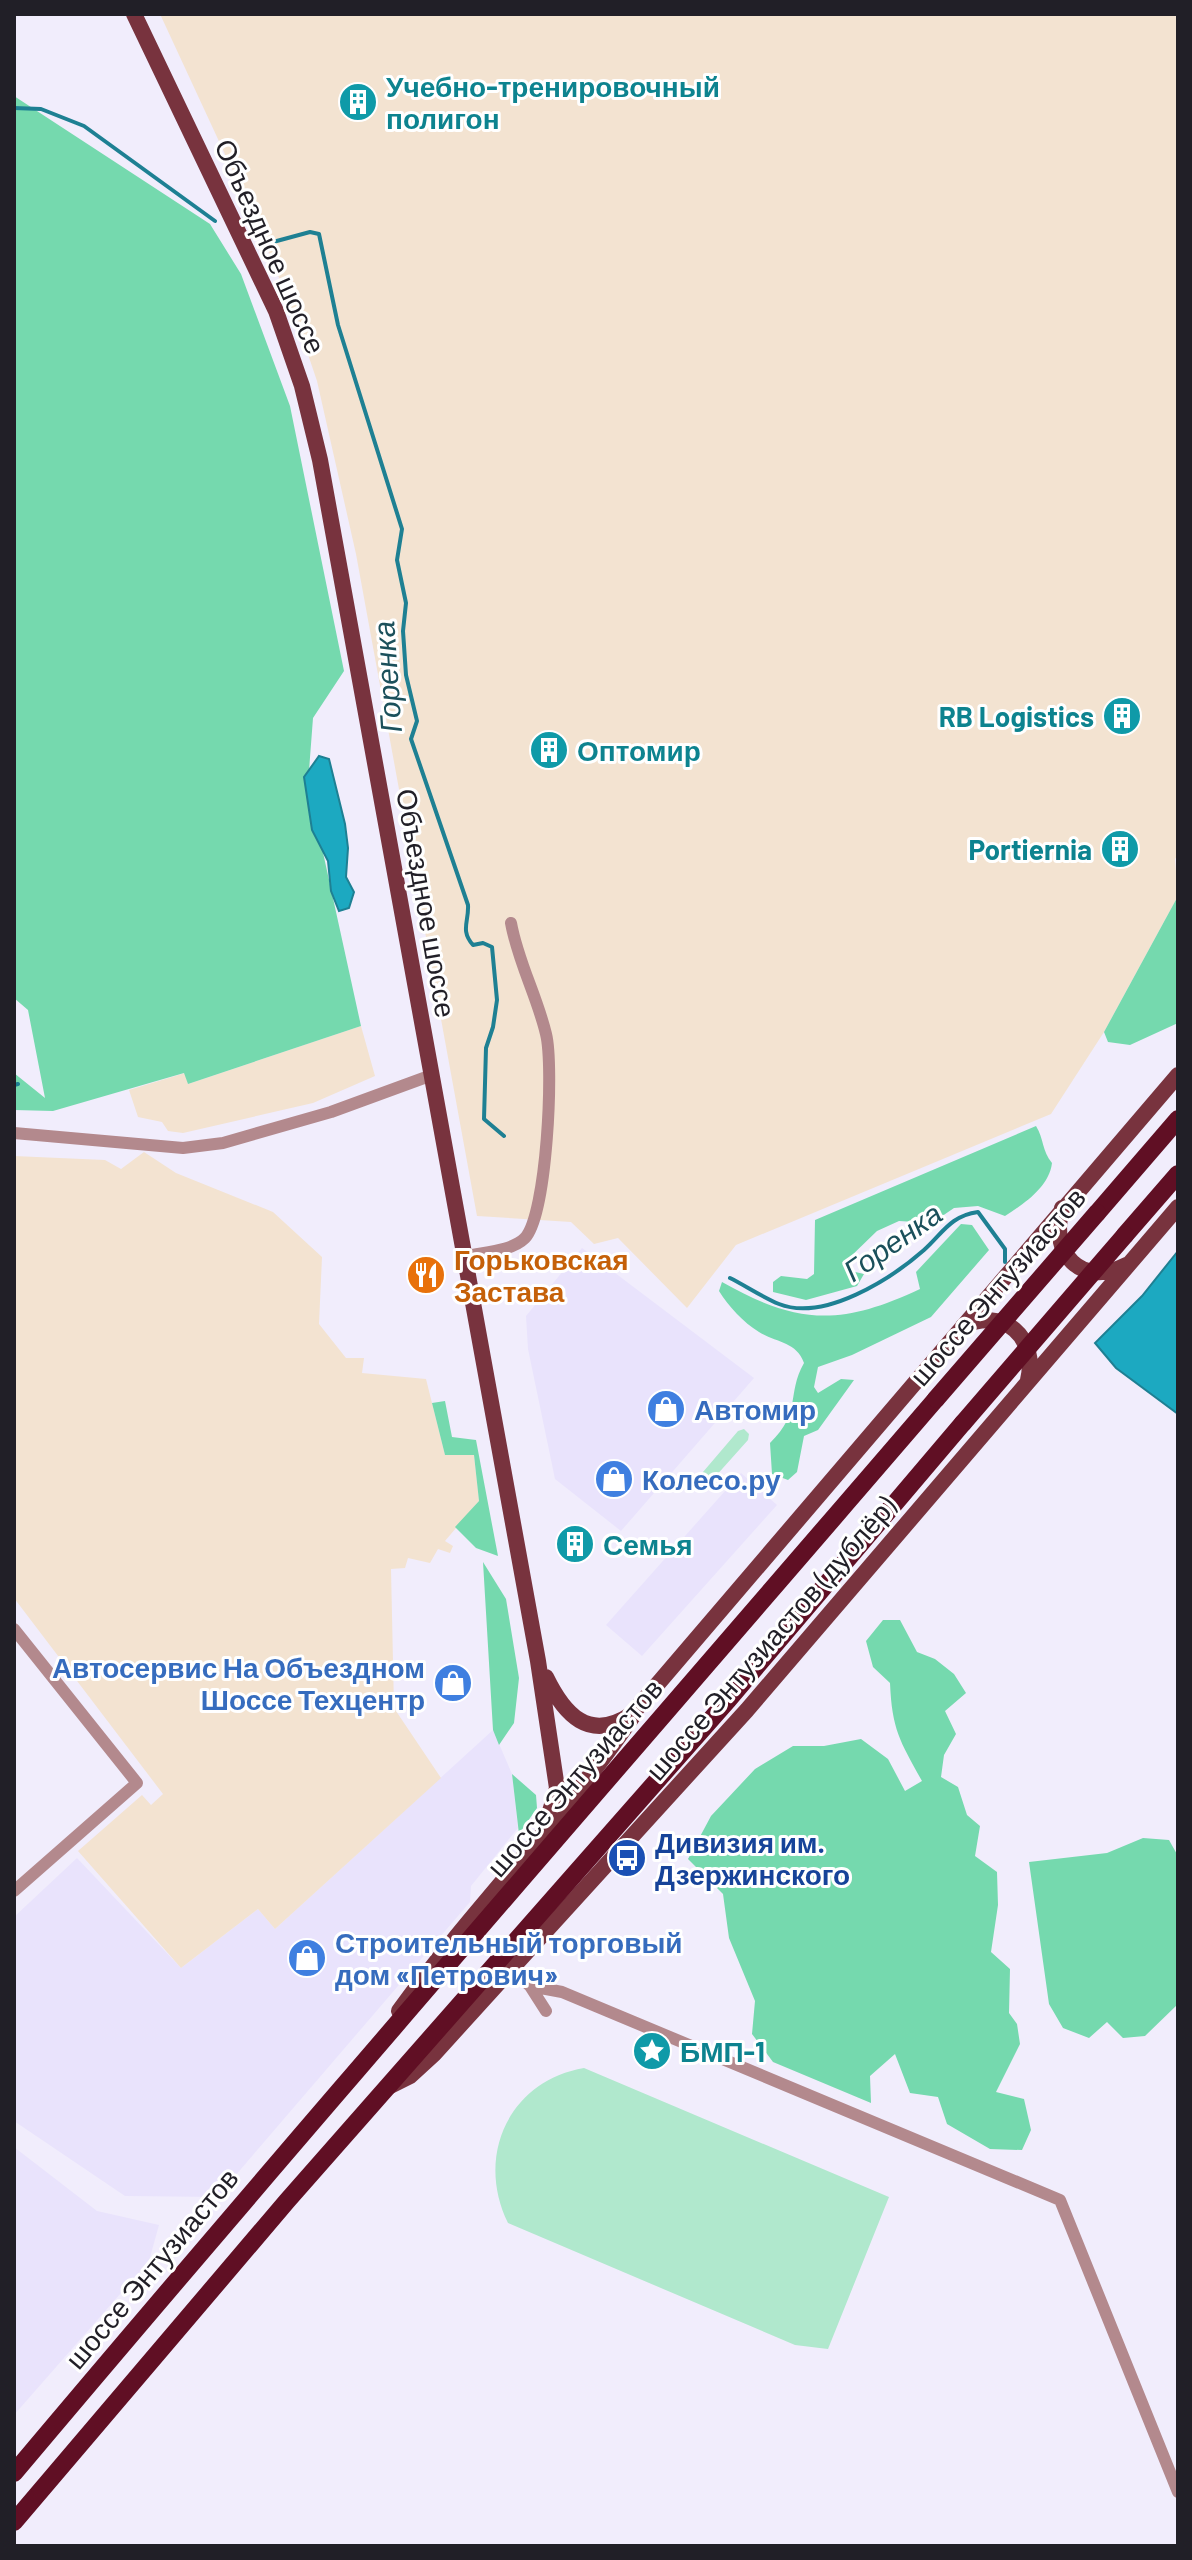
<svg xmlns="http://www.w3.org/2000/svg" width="1192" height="2560" font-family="Barlow,sans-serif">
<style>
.built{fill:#e9e3fc}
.industrial{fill:#f3e3d1}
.green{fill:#b0e8cd}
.forest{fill:#75d9ae}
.water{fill:#1ca9c1;stroke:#1e8093;stroke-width:2}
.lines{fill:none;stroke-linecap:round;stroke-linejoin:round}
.stream{stroke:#1e8093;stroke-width:4}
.minor{stroke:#b3898d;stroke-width:12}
.major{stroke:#78333e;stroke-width:16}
.highway{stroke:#600f24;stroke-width:18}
.highway-bridge{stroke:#600f24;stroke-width:18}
.labels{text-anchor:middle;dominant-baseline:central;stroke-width:6;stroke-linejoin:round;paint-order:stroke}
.culture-label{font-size:28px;font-weight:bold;fill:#0d838f;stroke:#fff;text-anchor:start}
.street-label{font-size:28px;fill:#211f27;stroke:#fff}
.food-label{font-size:28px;font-weight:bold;fill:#c56008;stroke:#fff;text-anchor:start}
.shop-label{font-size:28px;font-weight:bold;fill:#366cbe;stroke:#fff;text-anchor:start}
.transit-label{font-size:28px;font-weight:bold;fill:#164399;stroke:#fff;text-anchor:start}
.water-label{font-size:30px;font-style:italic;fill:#1b505b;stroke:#fff}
</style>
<rect width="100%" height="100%" fill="#f1edfc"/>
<path class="built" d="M 582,1248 L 754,1378 L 621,1531 L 555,1479 L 528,1349 L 526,1316 Z
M 741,1473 L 777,1505 L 642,1656 L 606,1625 Z
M 493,1730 L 512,1774 L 518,1828 L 471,1886 L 470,1902 L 217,2197 L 125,2196 L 14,2121 L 14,1917 L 77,1858 L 181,1968 L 258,1909 L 275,1929 Z
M 14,2147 L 97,2211 L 159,2225 L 149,2261 L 14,2415 Z"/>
<path class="industrial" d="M 160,14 L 1178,14 L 1178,855 L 1175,859 L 1178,896 L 1104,1032 L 1051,1114 L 736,1245 L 687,1308 L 618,1238 L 594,1244 L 571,1222 L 477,1216 L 356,554 L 317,381 L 297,322 L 255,219 Z
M 361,1026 L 375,1076 L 313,1103 L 183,1133 L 168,1131 L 162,1122 L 138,1117 L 129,1090 L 185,1073 L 188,1084 Z
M 144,1152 L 176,1173 L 273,1212 L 322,1257 L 319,1324 L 346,1358 L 364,1358 L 362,1373 L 426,1379 L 445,1455 L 474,1455 L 479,1501 L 445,1541 L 453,1546 L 450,1553 L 438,1549 L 430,1563 L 408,1558 L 405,1568 L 391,1569 L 394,1708 L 441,1778 L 275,1929 L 258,1909 L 181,1968 L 78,1851 L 142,1795 L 151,1805 L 163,1794 L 14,1598 L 14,1156 L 105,1160 L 121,1169 Z"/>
<path class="green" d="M 744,1429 L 749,1434 L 748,1440 L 706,1487 L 698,1487 L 697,1479 L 738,1431 Z
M 584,2068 L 889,2197 L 828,2349 L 795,2345 L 508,2223 C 475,2156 509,2081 584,2068 Z"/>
<path class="forest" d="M 14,96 L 210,224 L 241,274 L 290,406 L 344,671 L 313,718 L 308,784 L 361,1026 L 188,1084 L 184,1073 L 53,1111 L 14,1110 L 14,1073 L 45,1098 L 28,1010 L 14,998 Z
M 1178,896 L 1178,1023 L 1130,1045 L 1108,1042 L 1104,1032 Z
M 1036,1126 C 1044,1139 1042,1151 1052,1163 C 1049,1187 1025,1203 1005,1216 L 978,1206 L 954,1208 L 932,1223 L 899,1221 L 877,1231 L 846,1261 L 851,1271 L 864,1274 L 857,1286 L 806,1300 L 773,1292 L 773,1282 L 781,1276 L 807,1279 L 814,1274 L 815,1220 Z
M 961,1224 L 972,1225 L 989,1250 L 931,1317 L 852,1355 L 818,1367 L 814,1387 L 818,1393 L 841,1379 L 854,1380 L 818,1430 L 804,1436 L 797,1472 L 788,1480 L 772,1474 L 770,1443 C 802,1412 786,1395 804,1363 C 796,1341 776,1343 759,1332 C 743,1322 729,1307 719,1291 L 722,1282 C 798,1325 841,1326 920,1289 L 916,1272 Z
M 445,1401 L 452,1437 L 476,1440 L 498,1556 L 476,1548 L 455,1527 L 479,1501 L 474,1455 L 445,1455 L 432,1403 Z
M 483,1562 L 506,1599 L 519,1678 L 514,1723 L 499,1745 L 493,1730 Z
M 883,1620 L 900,1620 L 917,1652 L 935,1659 L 954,1674 L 966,1693 L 945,1711 L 956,1734 L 944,1755 L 941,1777 L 958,1787 L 967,1815 L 980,1826 L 975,1856 L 997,1872 L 998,1905 L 991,1952 L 1010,1969 L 1009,2013 L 1017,2024 L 1020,2044 L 996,2092 L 1024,2099 L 1031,2130 L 1022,2150 L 990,2149 L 947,2124 L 938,2097 L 910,2093 L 895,2054 L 870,2076 L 871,2103 L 773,2062 L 752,2034 L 755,2001 L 729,1938 L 723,1894 L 688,1859 L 711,1816 L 755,1769 L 793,1746 L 824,1746 L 861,1739 L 888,1759 L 905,1791 L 922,1781 C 900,1741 892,1730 890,1683 L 873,1667 L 866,1641 Z
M 512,1774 L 536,1795 L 537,1808 L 519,1834 Z
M 1143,1838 L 1169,1840 L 1178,1856 L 1178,2004 L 1145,2036 L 1123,2038 L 1107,2022 L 1089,2038 L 1063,2028 L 1049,2004 L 1029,1862 L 1107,1853 Z"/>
<path class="water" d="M 319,756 L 329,759 L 345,824 L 348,848 L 346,877 L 354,892 L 349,908 L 339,911 L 331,891 L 328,861 L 312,830 L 304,777 Z
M 1178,1251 L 1178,1414 L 1116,1368 L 1095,1343 L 1142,1296 Z"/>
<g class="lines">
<path class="stream" d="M 14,108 L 41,109 L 84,126 L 215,221
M 273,242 L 310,232 L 319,234 L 338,325 L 402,529 L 397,560 L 406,603 L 403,631 L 406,675 L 417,721 L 411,739 L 468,905 C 469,922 460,930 473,945 L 483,943 L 492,947 L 497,1000 L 493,1027 L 486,1048 L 484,1119 L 504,1136
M 14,1085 L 18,1084
M 730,1278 C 746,1286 762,1297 779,1304 C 824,1322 891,1279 924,1250 C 943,1233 950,1216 978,1212 L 1005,1249 L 1005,1262"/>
<path class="minor" d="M 14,1133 L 183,1148 L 223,1143 L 331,1112 L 432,1075
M 467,1256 C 485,1252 512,1251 525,1238 C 547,1214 554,1066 546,1034 C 537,996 518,962 511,923
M 14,1629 L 137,1783 L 14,1891
M 511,1969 L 530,1986 L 546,2011
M 530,1986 L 562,1992 L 1060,2200 L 1178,2492"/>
<path class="major" d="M 134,14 L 276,311 L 302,386 L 320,460 L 538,1661 L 557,1788 L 544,1831
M 1062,1208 C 1049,1253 1081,1288 1126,1265
M 963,1326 C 1004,1307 1038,1337 1028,1380
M 546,1677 C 564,1714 589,1743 632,1714 L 1178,1075
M 399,2011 C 472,1909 563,1820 633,1716
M 390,2086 L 410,2076 L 434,2054 L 747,1710 L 1178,1207"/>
<path class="highway" d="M 1097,1213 L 1178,1119
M 1125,1235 L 1178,1174
M 14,2473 C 318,2112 628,1757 936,1399
M 14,2522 L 287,2201 L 728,1700 L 963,1423"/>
<path class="highway-bridge" d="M 936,1399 L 1097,1213
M 963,1423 L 1125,1235"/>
</g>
<defs>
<symbol id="building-disc" viewBox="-11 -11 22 22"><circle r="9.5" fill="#0f9aa8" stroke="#fff"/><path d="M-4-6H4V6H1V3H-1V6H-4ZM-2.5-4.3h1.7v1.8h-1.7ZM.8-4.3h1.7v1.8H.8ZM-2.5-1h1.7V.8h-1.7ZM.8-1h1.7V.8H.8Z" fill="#fff"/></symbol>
<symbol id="restaurant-disc" viewBox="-11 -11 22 22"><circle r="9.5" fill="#e8710a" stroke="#fff"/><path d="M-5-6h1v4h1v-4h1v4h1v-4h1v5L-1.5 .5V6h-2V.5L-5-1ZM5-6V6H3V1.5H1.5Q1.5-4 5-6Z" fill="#fff"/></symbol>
<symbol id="shop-disc" viewBox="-11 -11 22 22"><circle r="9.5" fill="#3f7fe0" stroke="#fff"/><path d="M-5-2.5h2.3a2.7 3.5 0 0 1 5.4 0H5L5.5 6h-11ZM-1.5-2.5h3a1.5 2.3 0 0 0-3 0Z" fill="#fff"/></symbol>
<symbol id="bus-disc" viewBox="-11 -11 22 22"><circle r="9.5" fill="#1a4fb4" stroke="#fff"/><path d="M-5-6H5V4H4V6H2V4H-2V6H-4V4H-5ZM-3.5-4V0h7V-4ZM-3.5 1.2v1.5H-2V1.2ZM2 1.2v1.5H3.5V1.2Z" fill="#fff"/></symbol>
<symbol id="sight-disc" viewBox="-11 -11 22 22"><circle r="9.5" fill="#0f9aa8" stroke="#fff"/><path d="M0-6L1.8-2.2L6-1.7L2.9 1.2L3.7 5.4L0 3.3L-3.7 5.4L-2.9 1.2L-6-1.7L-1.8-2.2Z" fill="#fff"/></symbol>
</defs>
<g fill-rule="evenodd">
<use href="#building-disc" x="336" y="80" width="44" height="44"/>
<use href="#building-disc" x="1100" y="694" width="44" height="44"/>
<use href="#building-disc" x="527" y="728" width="44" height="44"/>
<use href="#building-disc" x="1098" y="827" width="44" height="44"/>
<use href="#restaurant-disc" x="404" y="1253" width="44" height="44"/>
<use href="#shop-disc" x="644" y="1387" width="44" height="44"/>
<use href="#shop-disc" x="592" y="1457" width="44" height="44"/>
<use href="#building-disc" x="553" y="1522" width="44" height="44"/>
<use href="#shop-disc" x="431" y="1661" width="44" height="44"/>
<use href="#bus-disc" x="605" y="1836" width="44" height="44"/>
<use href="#shop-disc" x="285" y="1936" width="44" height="44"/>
<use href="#sight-disc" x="630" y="2029" width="44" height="44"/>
</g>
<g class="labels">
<g class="culture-label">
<text x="386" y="86">Учебно-тренировочный<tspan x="386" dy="32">полигон</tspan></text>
<text x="1094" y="716" text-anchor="end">RB Logistics</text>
<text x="577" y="750">Оптомир</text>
<text x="1092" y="849" text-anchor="end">Portiernia</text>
<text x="603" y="1544">Семья</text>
<text x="680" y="2051">БМП-1</text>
</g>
<g class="street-label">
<text transform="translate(271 246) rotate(66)">Объездное шоссе</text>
<text transform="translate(427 903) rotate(80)">Объездное шоссе</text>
<text transform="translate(997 1286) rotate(-49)">шоссе Энтузиастов</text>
<text transform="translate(770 1638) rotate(-49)">шоссе Энтузиастов (дублёр)</text>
<text transform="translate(574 1777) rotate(-49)">шоссе Энтузиастов</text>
<text transform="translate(151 2268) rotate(-50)">шоссе Энтузиастов</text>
</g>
<g class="food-label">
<text x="454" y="1259">Горьковская<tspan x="454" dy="32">Застава</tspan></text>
</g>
<g class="shop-label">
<text x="694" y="1409">Автомир</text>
<text x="642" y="1479">Колесо.ру</text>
<text x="425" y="1667" text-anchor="end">Автосервис На Объездном<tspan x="425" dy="32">Шоссе Техцентр</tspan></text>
<text x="335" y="1942">Строительный торговый<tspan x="335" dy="32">дом «Петрович»</tspan></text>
</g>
<g class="transit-label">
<text x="655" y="1842">Дивизия им.<tspan x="655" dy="32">Дзержинского</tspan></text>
</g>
<g class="water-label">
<text transform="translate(386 677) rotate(-94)">Горенка</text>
<text transform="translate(892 1241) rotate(-35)">Горенка</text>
</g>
</g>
<rect width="1192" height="2560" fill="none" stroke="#211f27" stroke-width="32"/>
</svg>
